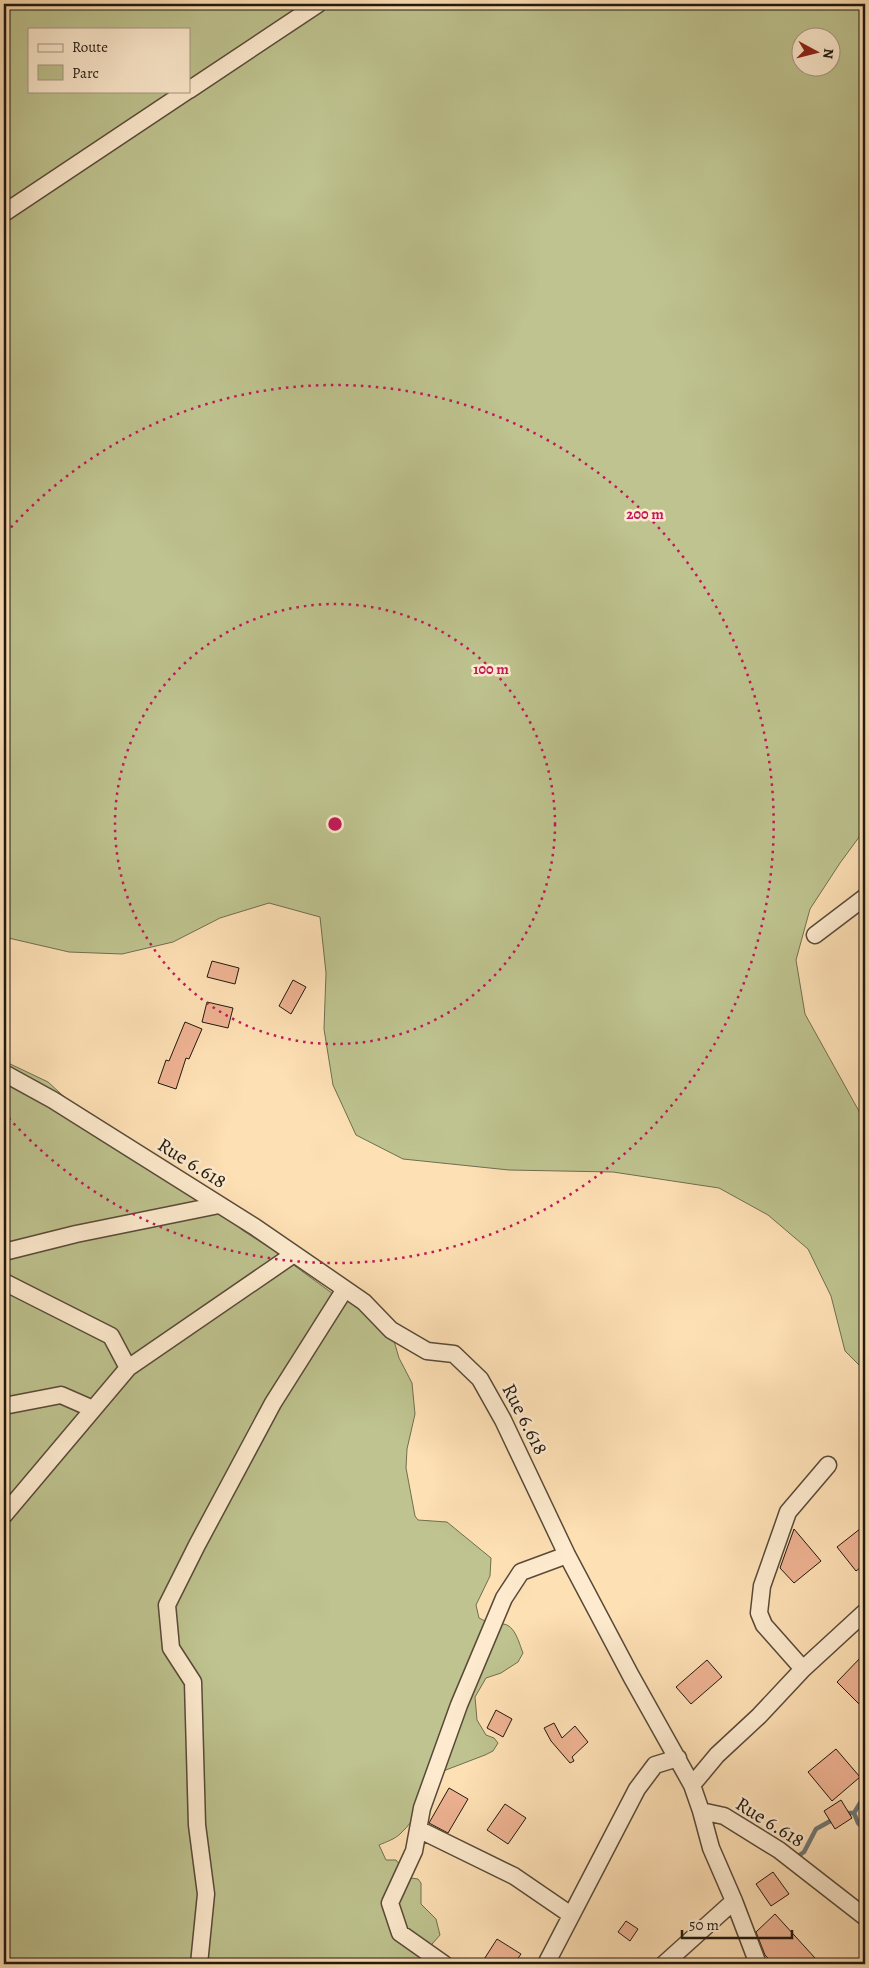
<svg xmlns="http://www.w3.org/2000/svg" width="869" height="1968" font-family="Alegreya,serif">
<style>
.green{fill:#bec38f;stroke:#6f6e4f;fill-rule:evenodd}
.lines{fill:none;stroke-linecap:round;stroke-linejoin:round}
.stream{stroke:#707976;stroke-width:4.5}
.building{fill:#efb393;stroke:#20180f}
.minor-casing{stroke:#584a38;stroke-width:19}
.minor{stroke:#feebcf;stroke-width:16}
.ring{fill:none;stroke:#c2185b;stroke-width:2.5;stroke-dasharray:2.5 5}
.labels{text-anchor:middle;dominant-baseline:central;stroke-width:5;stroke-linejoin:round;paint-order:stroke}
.street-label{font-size:20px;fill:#20180f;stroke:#feebcf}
.centre{fill:#c2185b;stroke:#feebcf;stroke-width:2.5}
.ring-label{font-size:15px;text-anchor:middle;font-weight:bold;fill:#c2185b;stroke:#feebcf;stroke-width:5;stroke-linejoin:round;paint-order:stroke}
</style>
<rect width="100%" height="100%" fill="#fee0b5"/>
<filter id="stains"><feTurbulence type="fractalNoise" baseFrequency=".004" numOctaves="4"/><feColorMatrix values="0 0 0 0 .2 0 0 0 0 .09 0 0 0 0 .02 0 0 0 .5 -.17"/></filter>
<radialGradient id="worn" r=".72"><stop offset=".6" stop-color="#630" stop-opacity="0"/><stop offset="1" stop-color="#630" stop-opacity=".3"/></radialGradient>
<path class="green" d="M 4,4 L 865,4 L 865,829 L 840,863 L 810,909 L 796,960 L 805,1014 L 865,1122 L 865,1371 L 845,1351 L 831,1296 L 808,1249 L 768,1215 L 719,1188 L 613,1172 L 509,1170 L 403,1159 L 356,1135 L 333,1085 L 324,1029 L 326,973 L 320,917 L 269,903 L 220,918 L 173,942 L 122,954 L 69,952 L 4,937 ZM 29,29 L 189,29 L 189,91 L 29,91 ZM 802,38 L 832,38 L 832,68 L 802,68 Z
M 4,1061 L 48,1082 L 82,1113 L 231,1220 L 242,1230 L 273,1250 L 340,1299 L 352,1302 L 375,1315 L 394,1341 L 399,1358 L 412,1383 L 415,1414 L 407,1449 L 406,1468 L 415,1516 L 418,1520 L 447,1522 L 491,1558 L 490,1576 L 476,1605 L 479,1618 C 490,1624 492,1622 503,1624 C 515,1625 519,1643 523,1653 L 518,1662 L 501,1673 L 486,1678 L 475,1697 L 477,1720 L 486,1735 L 494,1738 L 498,1743 L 493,1751 L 485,1755 L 438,1773 C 427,1794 418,1818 400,1834 C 395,1839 386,1842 379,1845 L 386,1860 L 396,1860 L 410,1878 L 418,1879 L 421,1883 L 421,1904 L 436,1919 L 440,1935 L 417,1961 L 418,1964 L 4,1964 Z"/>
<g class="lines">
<path class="stream" d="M 845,1813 L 854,1813
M 854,1813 L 865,1795
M 854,1813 L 858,1823 L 865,1830
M 795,1858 L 804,1852 L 816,1829 L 834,1819"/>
</g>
<path class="building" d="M 212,961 L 239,968 L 235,984 L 207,977 Z
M 293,980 L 306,987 L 291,1014 L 279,1006 Z
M 207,1002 L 233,1008 L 228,1028 L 202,1022 Z
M 185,1022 L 202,1029 L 189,1059 L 186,1058 L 176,1089 L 158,1083 L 166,1060 L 169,1061 Z
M 865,1525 L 865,1564 L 856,1571 L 837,1547 Z
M 794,1529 L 821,1561 L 794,1583 L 780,1568 Z
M 865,1653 L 865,1710 L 837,1682 Z
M 707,1660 L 722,1677 L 691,1704 L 676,1687 Z
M 496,1710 L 512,1719 L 503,1737 L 487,1728 Z
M 554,1723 L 562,1738 L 575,1726 L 588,1742 L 572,1757 L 574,1761 L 570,1763 L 551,1741 L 544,1728 Z
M 836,1749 L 860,1777 L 832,1801 L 808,1772 Z
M 449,1788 L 468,1799 L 448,1833 L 429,1823 Z
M 841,1800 L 852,1818 L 835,1829 L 824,1811 Z
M 505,1804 L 526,1818 L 508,1844 L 487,1830 Z
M 773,1872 L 789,1894 L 771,1906 L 756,1884 Z
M 775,1914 L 815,1958 L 809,1964 L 774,1964 L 765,1955 L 756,1932 Z
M 626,1921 L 638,1929 L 630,1941 L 618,1932 Z
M 497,1939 L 521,1954 L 514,1964 L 481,1964 Z"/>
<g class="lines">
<defs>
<path id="minor" d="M 189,90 L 318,4
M 4,213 L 187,91
M 815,935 L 865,897
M 4,1073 L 53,1100 L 255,1227 L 364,1302 L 391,1330 L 427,1351 L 454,1354 L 480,1379 L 503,1420 L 567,1555 L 631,1676 L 692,1785 L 701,1811 L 724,1816 L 779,1850 L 865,1917
M 4,1252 L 76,1234 L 219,1205
M 4,1282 L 111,1336 L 128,1368
M 4,1406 L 61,1395 L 93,1409
M 4,1515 L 128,1368 L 294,1254
M 803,1669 L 764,1625 L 759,1613 L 762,1586 L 788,1512 L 828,1465
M 692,1785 L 717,1755 L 759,1716 L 803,1669 L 865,1612
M 701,1811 L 711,1848 L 734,1901 L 758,1964
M 418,1829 L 514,1876 L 571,1915
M 199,1964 L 206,1894 L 197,1825 L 193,1682 L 171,1648 L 167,1605 L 197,1545 L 273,1403 L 345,1289
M 444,1964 L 400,1933 L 390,1903 L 414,1851 L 422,1808 L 459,1705 L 504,1598 L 521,1572 L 567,1555
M 546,1964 L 637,1789 L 655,1765 L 678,1758
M 664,1964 L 734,1901"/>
</defs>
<use href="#minor" class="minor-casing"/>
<use href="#minor" class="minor"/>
</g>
<g class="ring">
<circle cx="335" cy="824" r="220"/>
<path d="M6 533A439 439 0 1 1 6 1115"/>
</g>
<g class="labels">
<g class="street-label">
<text transform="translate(192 1163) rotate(32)">Rue 6.618</text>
<text transform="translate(525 1419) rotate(63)">Rue 6.618</text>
<text transform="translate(770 1822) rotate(32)">Rue 6.618</text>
</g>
</g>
<circle cx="335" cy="824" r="8" class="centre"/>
<g class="ring-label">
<text x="645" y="519">200 m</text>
<text x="491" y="674">100 m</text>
</g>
<rect width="869" height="1968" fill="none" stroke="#fee0b5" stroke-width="20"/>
<rect x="5" y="5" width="859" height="1958" fill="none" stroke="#20180f" stroke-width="2.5"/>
<rect x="10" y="10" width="849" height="1948" fill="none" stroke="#20180f"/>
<rect x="28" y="28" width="162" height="65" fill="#feebcf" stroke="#a59782"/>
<rect x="38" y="44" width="25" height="8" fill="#feebcf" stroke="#a59782"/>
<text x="72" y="52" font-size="15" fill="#20180f">Route</text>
<rect x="38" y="65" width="25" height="15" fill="#bec38f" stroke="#a59782"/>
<text x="72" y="78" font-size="15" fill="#20180f">Parc</text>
<g transform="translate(816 52) rotate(97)"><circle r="24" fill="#feebcf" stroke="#a59782"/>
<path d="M0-4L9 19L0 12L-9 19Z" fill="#8f2418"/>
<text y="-8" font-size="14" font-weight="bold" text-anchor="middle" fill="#20180f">N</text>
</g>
<path d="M682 1930v8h110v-8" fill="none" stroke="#20180f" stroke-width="2.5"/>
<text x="689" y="1930" font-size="15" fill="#20180f" stroke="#feebcf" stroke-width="4" paint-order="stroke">50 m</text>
<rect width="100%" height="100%" filter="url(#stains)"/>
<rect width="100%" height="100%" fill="url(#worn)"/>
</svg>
